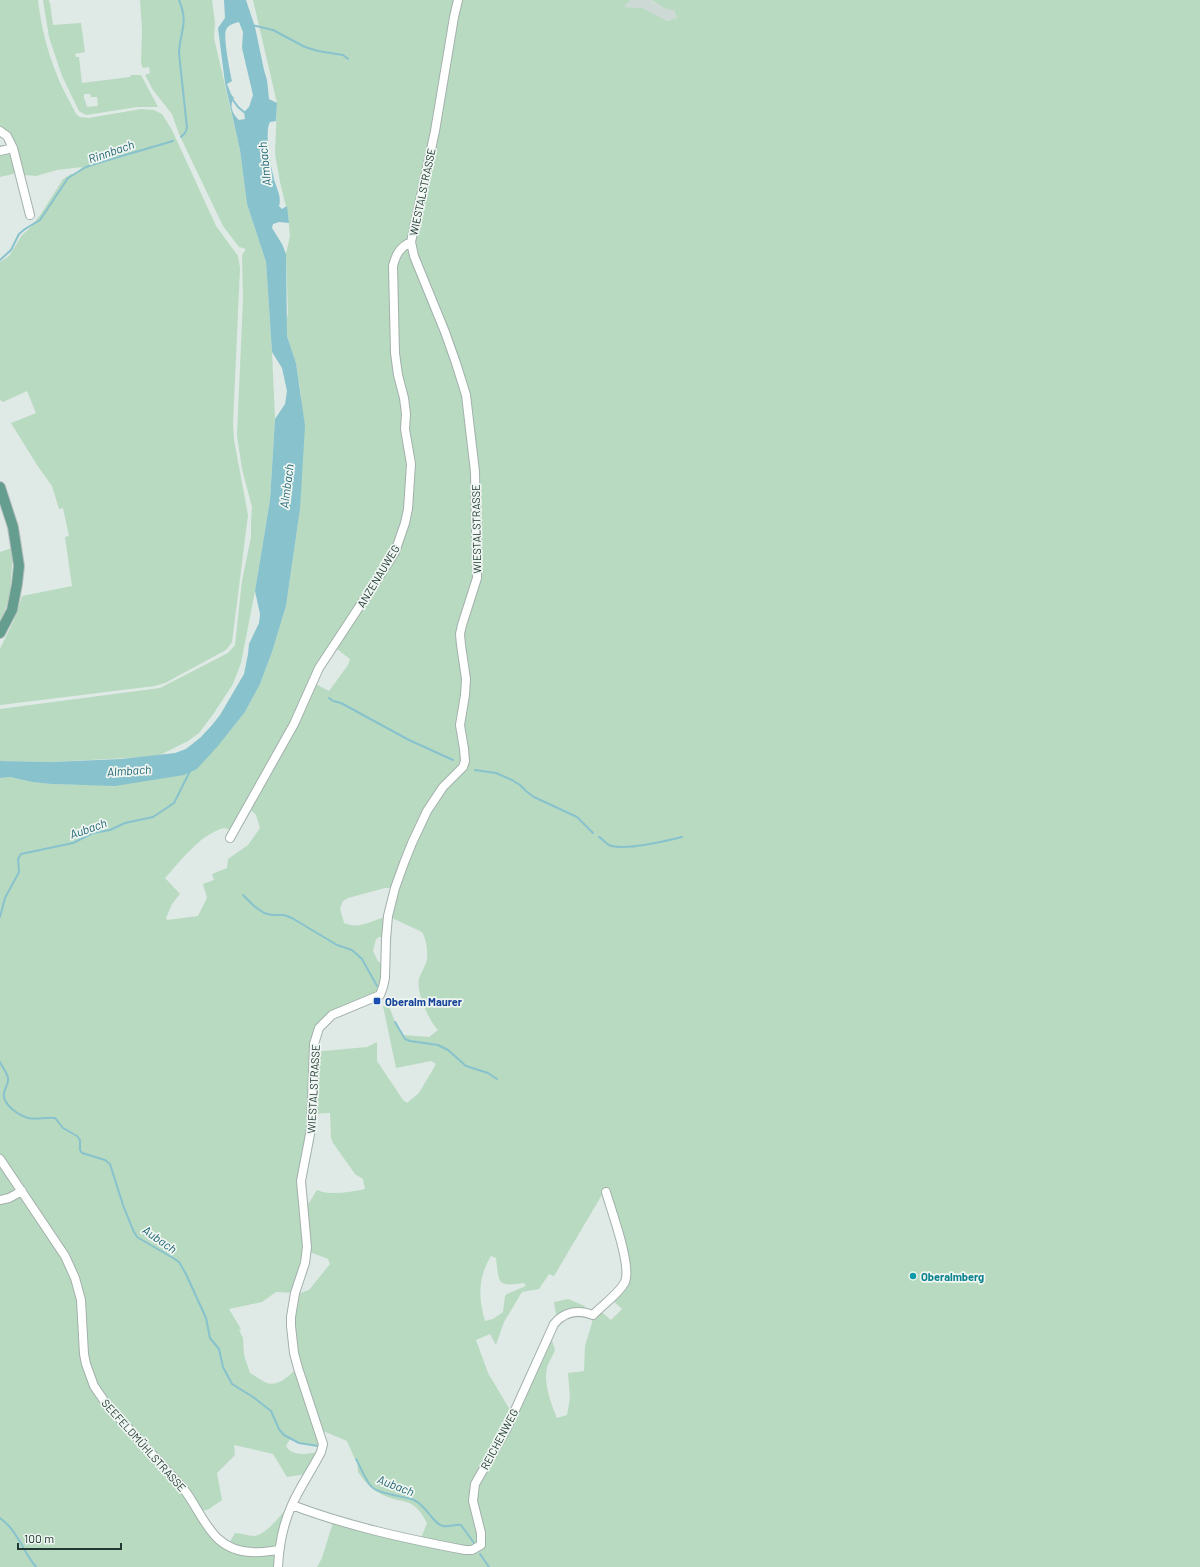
<svg xmlns="http://www.w3.org/2000/svg" width="1200" height="1567" font-family="Barlow,sans-serif">
<style>
.built{fill:#cdd9d4}
.green{fill:#b8dac1;fill-rule:evenodd}
.water{fill:#88c2cd;fill-rule:evenodd}
.lines{fill:none;stroke-linecap:round;stroke-linejoin:round}
.stream{stroke:#88c2cd;stroke-width:2}
.minor-casing{stroke:#a2b0ac;stroke-width:10}
.major-casing{stroke:#bcc3c2;stroke-width:12}
.minor{stroke:#fff;stroke-width:8}
.major{stroke:#659d8f;stroke-width:10}
.transit-dot{fill:#1a4fb4;stroke:#eff6f2;stroke-width:1.5}
.culture-dot{fill:#0f9aa8;stroke:#eff6f2;stroke-width:1.5}
.labels{text-anchor:middle;dominant-baseline:central;stroke-width:3.5;stroke-linejoin:round;paint-order:stroke}
.street-label{font-size:11px;fill:#213832;stroke:#eff6f2}
.transit-label{font-size:11px;font-weight:bold;fill:#164399;stroke:#eff6f2;text-anchor:start}
.culture-label{font-size:11px;font-weight:bold;fill:#0d838f;stroke:#eff6f2;text-anchor:start}
.water-label{font-size:12px;font-style:italic;fill:#1e6371;stroke:#eff6f2}
</style>
<rect width="100%" height="100%" fill="#dfe9e5"/>
<path class="built" d="M 630,0 L 652,0 L 654,2 L 674,10 L 677,18 L 666,21 L 642,8 L 624,7 Z"/>
<path class="green" d="M 0,0 L 38,0 C 41,26 47,51 57,75 C 62,89 70,101 76,114 L 80,117 L 89,118 L 141,109 L 154,110 L 162,114 L 172,130 L 216,226 L 238,256 L 240,268 L 233,424 L 234,440 L 248,515 L 232,642 L 226,650 L 165,683 L 155,686 L 0,705 L 0,649 L 14,620 L 22,596 L 72,586 L 65,537 L 69,536 L 63,508 L 59,509 L 52,486 L 37,465 L 11,423 L 36,413 L 27,391 L 3,402 L 0,400 L 0,262 L 9,256 L 22,235 L 31,227 L 41,214 L 63,179 L 71,174 L 77,174 L 82,167 L 57,170 L 36,176 L 25,175 L 23,172 L 12,137 L 9,132 L 0,127 Z
M 43,0 L 49,0 L 49,2 L 50,3 L 53,25 L 81,23 L 85,52 L 75,54 L 76,57 L 79,57 L 82,83 L 130,77 L 131,75 L 141,75 L 158,107 L 137,107 L 86,115 L 79,111 L 62,76 L 49,37 ZM 84,94 L 90,94 L 91,97 L 97,97 L 98,106 L 87,107 L 85,100 L 84,99 Z
M 140,0 L 212,0 L 215,23 L 214,38 L 240,150 L 247,204 L 266,262 L 272,352 L 275,419 L 270,500 L 255,591 L 241,663 L 233,684 L 214,713 L 199,733 L 188,741 L 160,755 L 145,757 L 51,762 L 0,761 L 0,709 L 160,688 L 228,653 L 235,645 L 242,581 L 251,537 L 251,522 L 252,507 L 242,469 L 237,435 L 243,299 L 242,255 L 246,249 L 239,247 L 223,226 L 179,134 L 172,114 L 153,90 L 145,75 L 150,73 L 149,67 L 143,68 L 141,63 L 142,30 Z
M 253,0 L 630,0 L 624,7 L 642,8 L 667,21 L 677,18 L 674,10 L 666,9 L 652,0 L 1200,0 L 1200,1567 L 317,1567 L 322,1558 L 334,1519 L 420,1541 L 427,1523 C 412,1494 404,1506 381,1494 C 371,1489 364,1481 358,1472 L 357,1459 L 354,1457 L 347,1441 L 323,1431 L 322,1447 L 299,1443 L 290,1439 L 286,1446 C 293,1458 309,1453 321,1452 L 306,1474 L 287,1477 L 273,1454 L 234,1445 L 235,1455 L 217,1473 L 222,1500 L 209,1509 L 199,1512 L 231,1548 L 231,1540 L 235,1533 C 241,1533 248,1536 254,1536 C 266,1535 279,1517 286,1509 L 278,1567 L 0,1567 L 0,778 L 10,777 L 32,782 L 51,784 L 80,785 L 197,769 L 245,712 L 260,684 L 272,652 L 286,606 L 300,509 L 301,396 L 296,363 L 287,336 L 286,324 L 288,313 L 286,254 L 290,236 L 288,215 L 280,182 L 275,154 L 277,103 ZM 333,646 L 350,659 L 348,665 L 329,691 L 312,682 ZM 249,808 L 256,815 L 260,828 L 248,845 L 228,859 L 227,868 L 212,874 L 214,880 L 203,884 L 207,898 L 198,916 L 167,920 L 166,918 L 172,904 L 180,894 L 165,878 C 181,861 200,834 224,828 L 234,831 ZM 385,888 L 395,888 L 388,916 C 373,920 359,930 344,923 L 340,908 L 343,901 L 348,898 ZM 388,916 L 422,932 C 426,938 428,951 427,959 C 426,966 421,972 419,979 C 416,992 429,1021 438,1030 L 429,1037 L 403,1035 L 395,1022 L 389,1006 L 383,1006 L 396,1068 L 431,1061 L 436,1064 L 419,1093 L 407,1103 L 403,1100 L 377,1061 L 377,1042 L 367,1047 L 313,1052 L 324,1022 L 380,995 L 386,968 L 378,961 L 373,951 L 376,939 L 379,937 L 383,937 ZM 330,1113 L 331,1138 L 333,1143 L 355,1174 L 363,1179 L 365,1189 C 350,1192 331,1196 317,1190 L 304,1211 L 303,1171 L 312,1114 ZM 603,1193 L 626,1267 L 622,1287 L 611,1299 L 622,1309 L 611,1320 L 598,1309 L 593,1315 L 592,1323 L 585,1346 L 584,1371 L 568,1373 L 570,1398 L 567,1415 L 557,1418 C 551,1403 542,1381 548,1365 C 550,1360 553,1355 555,1350 L 550,1334 L 513,1415 L 488,1373 L 476,1340 L 490,1334 L 496,1345 L 504,1322 L 522,1292 L 539,1289 L 549,1274 L 554,1276 ZM 310,1252 L 328,1259 L 330,1264 L 309,1290 L 298,1294 ZM 491,1256 L 496,1258 C 499,1284 497,1287 524,1283 L 526,1286 L 507,1294 L 505,1296 L 503,1312 L 493,1319 L 485,1321 C 478,1298 478,1277 491,1256 ZM 276,1292 L 295,1293 L 294,1353 L 297,1368 C 290,1375 278,1387 267,1383 C 261,1381 256,1376 250,1373 L 244,1355 L 243,1338 L 239,1330 L 241,1329 L 229,1309 L 262,1302 Z
M 10,151 L 17,173 L 0,177 L 0,153 Z
M 12,548 L 13,549 L 10,595 L 0,625 L 0,552 Z
M 568,1299 L 585,1306 L 583,1312 L 557,1320 L 554,1302 Z"/>
<path class="water" d="M 224,0 L 246,0 L 255,27 L 264,70 L 267,80 L 269,99 L 277,103 L 276,121 L 270,122 C 264,132 271,167 274,179 C 276,187 282,197 279,206 L 282,209 L 287,206 L 289,223 L 279,222 L 273,224 L 272,228 L 282,244 L 286,254 L 287,336 L 296,363 L 305,426 L 300,509 L 286,606 L 272,652 L 260,684 L 245,712 L 217,747 L 197,769 L 184,775 L 115,786 L 51,784 L 32,782 L 10,777 L 0,778 L 0,761 L 51,762 L 121,759 L 175,753 L 186,749 L 201,737 L 212,725 L 220,715 L 244,674 L 248,654 L 249,644 L 259,623 L 260,614 L 255,591 L 270,500 L 275,419 L 285,404 L 287,391 L 282,368 L 272,352 L 266,262 L 247,204 L 240,150 L 225,83 L 218,28 L 225,18 ZM 239,22 L 243,32 L 242,48 L 253,95 L 249,107 L 244,112 L 245,119 L 239,120 C 232,113 229,106 234,98 L 231,94 L 227,84 L 232,81 C 230,72 223,37 226,30 C 228,25 234,23 239,22 Z"/>
<g class="lines">
<path class="stream" d="M 179,0 C 189,24 180,30 179,53 L 187,128 L 185,133 L 181,137
M 252,25 L 273,30 L 305,47 L 318,51 L 343,55 L 348,59
M 233,100 L 238,107 L 244,112
M 0,260 L 11,250 L 19,234 L 25,229 L 40,220 L 68,178 L 86,167 L 98,163 L 173,141
M 329,698 L 333,701 L 341,703 L 409,740 L 453,760
M 475,770 L 496,773 L 512,780 L 520,785 L 526,791 L 534,797 L 577,817 L 593,833
M 599,837 C 603,839 605,843 609,845 C 623,851 666,841 682,837
M 243,895 L 254,906 L 264,913 L 272,915 L 284,915 L 292,918 L 337,945 L 352,950 L 362,959 L 377,986
M 0,917 L 5,898 L 19,872 L 18,859 L 21,854 L 73,843 L 93,833 L 110,830 L 125,823 L 153,817 L 174,803 L 190,771
M 395,1022 L 405,1039 L 410,1041 L 438,1045 L 448,1050 L 466,1066 L 488,1073 L 497,1079
M 0,1062 C 2,1067 7,1072 8,1078 C 9,1084 5,1087 4,1093 C 2,1104 18,1115 28,1118 C 36,1120 46,1117 55,1118 L 63,1128 L 77,1136 L 80,1140 L 80,1150 L 82,1153 L 105,1160 L 110,1164 L 123,1205 L 133,1230 L 137,1237 L 173,1258 L 179,1262 L 186,1274 L 206,1318 L 210,1338 L 219,1349 L 223,1367 L 232,1384 L 253,1397 L 271,1411 L 279,1429 L 284,1435 L 299,1443 L 318,1446
M 356,1459 C 360,1466 366,1481 371,1486 C 377,1494 404,1496 414,1500 C 426,1505 434,1525 443,1526 C 449,1527 456,1524 461,1525 L 474,1543
M 0,1518 C 17,1530 23,1551 36,1567
M 480,1554 L 489,1567"/>
<defs>
<path id="minor" d="M 0,131 L 7,136 L 13,148 L 30,215
M 0,151 L 13,148
M 230,838 L 294,724 L 319,668 L 390,560 L 395,552 L 405,523 L 408,509 L 411,464 L 405,429 L 406,414 L 404,398 L 398,375 L 395,353 L 393,266 C 396,254 400,247 411,242
M 0,1159 L 65,1256 L 75,1278 L 81,1300 L 84,1354 L 86,1364 L 94,1386 L 107,1405 L 183,1488 C 204,1515 211,1551 252,1552 C 261,1553 270,1551 279,1550
M 0,1200 L 9,1198 L 22,1191
M 292,1505 C 347,1526 407,1539 465,1550 L 472,1550 L 481,1545 L 481,1533 L 473,1501 L 475,1484 L 506,1430 L 554,1324 C 564,1312 578,1309 593,1315 C 603,1304 618,1295 625,1282 C 632,1266 611,1210 606,1192
M 278,1567 C 279,1547 283,1525 291,1507 C 299,1488 312,1470 321,1452 L 323,1444 L 298,1368 L 294,1353 L 291,1326 L 291,1317 L 295,1293 L 305,1263 L 307,1247 L 301,1181 L 311,1129 L 314,1044 L 319,1028 L 332,1015 L 380,995 L 383,987 L 385,978 L 386,939 L 388,916 L 395,888 L 404,863 L 412,843 L 427,811 L 443,787 L 463,767 L 465,761 L 464,749 L 460,725 L 465,695 L 466,679 L 461,645 L 460,634 L 462,625 L 477,578 L 475,472 L 466,395 L 456,363 L 445,332 L 414,256 L 411,242 L 435,131 L 454,17 L 458,0"/>
<path id="major" d="M 0,487 L 13,527 L 19,566 L 17,584 L 12,610 L 0,633"/>
</defs>
<use href="#minor" class="minor-casing"/>
<use href="#major" class="major-casing"/>
<use href="#minor" class="minor"/>
<use href="#major" class="major"/>
</g>
<rect class="transit-dot" x="373" y="997" width="8" height="8" rx="2"/>
<circle class="culture-dot" cx="913" cy="1276" r="4"/>
<g class="labels">
<g class="street-label">
<text transform="translate(422 192) rotate(-78)">WIESTALSTRASSE</text>
<text transform="translate(476 529) rotate(-91)">WIESTALSTRASSE</text>
<text transform="translate(378 576) rotate(-59)">ANZENAUWEG</text>
<text transform="translate(313 1089) rotate(-87)">WIESTALSTRASSE</text>
<text transform="translate(499 1439) rotate(-62)">REICHENWEG</text>
<text transform="translate(144 1445) rotate(48)">SEEFELDMÜHLSTRASSE</text>
</g>
<g class="transit-label">
<text x="385" y="1001">Oberalm Maurer</text>
</g>
<g class="culture-label">
<text x="921" y="1276">Oberalmberg</text>
</g>
<g class="water-label">
<text transform="translate(111 151) rotate(-19)">Rinnbach</text>
<text transform="translate(264 164) rotate(-96)">Almbach</text>
<text transform="translate(286 486) rotate(-83)">Almbach</text>
<text transform="translate(129 770) rotate(-4)">Almbach</text>
<text transform="translate(88 828) rotate(-19)">Aubach</text>
<text transform="translate(160 1239) rotate(35)">Aubach</text>
<text transform="translate(396 1485) rotate(21)">Aubach</text>
</g>
</g>
<path d="M18 1543v6h103v-6" fill="none" stroke="#213832" stroke-width="2"/>
<text x="24" y="1543" font-size="12" fill="#213832" stroke="#eff6f2" stroke-width="3" paint-order="stroke">100 m</text>
</svg>
